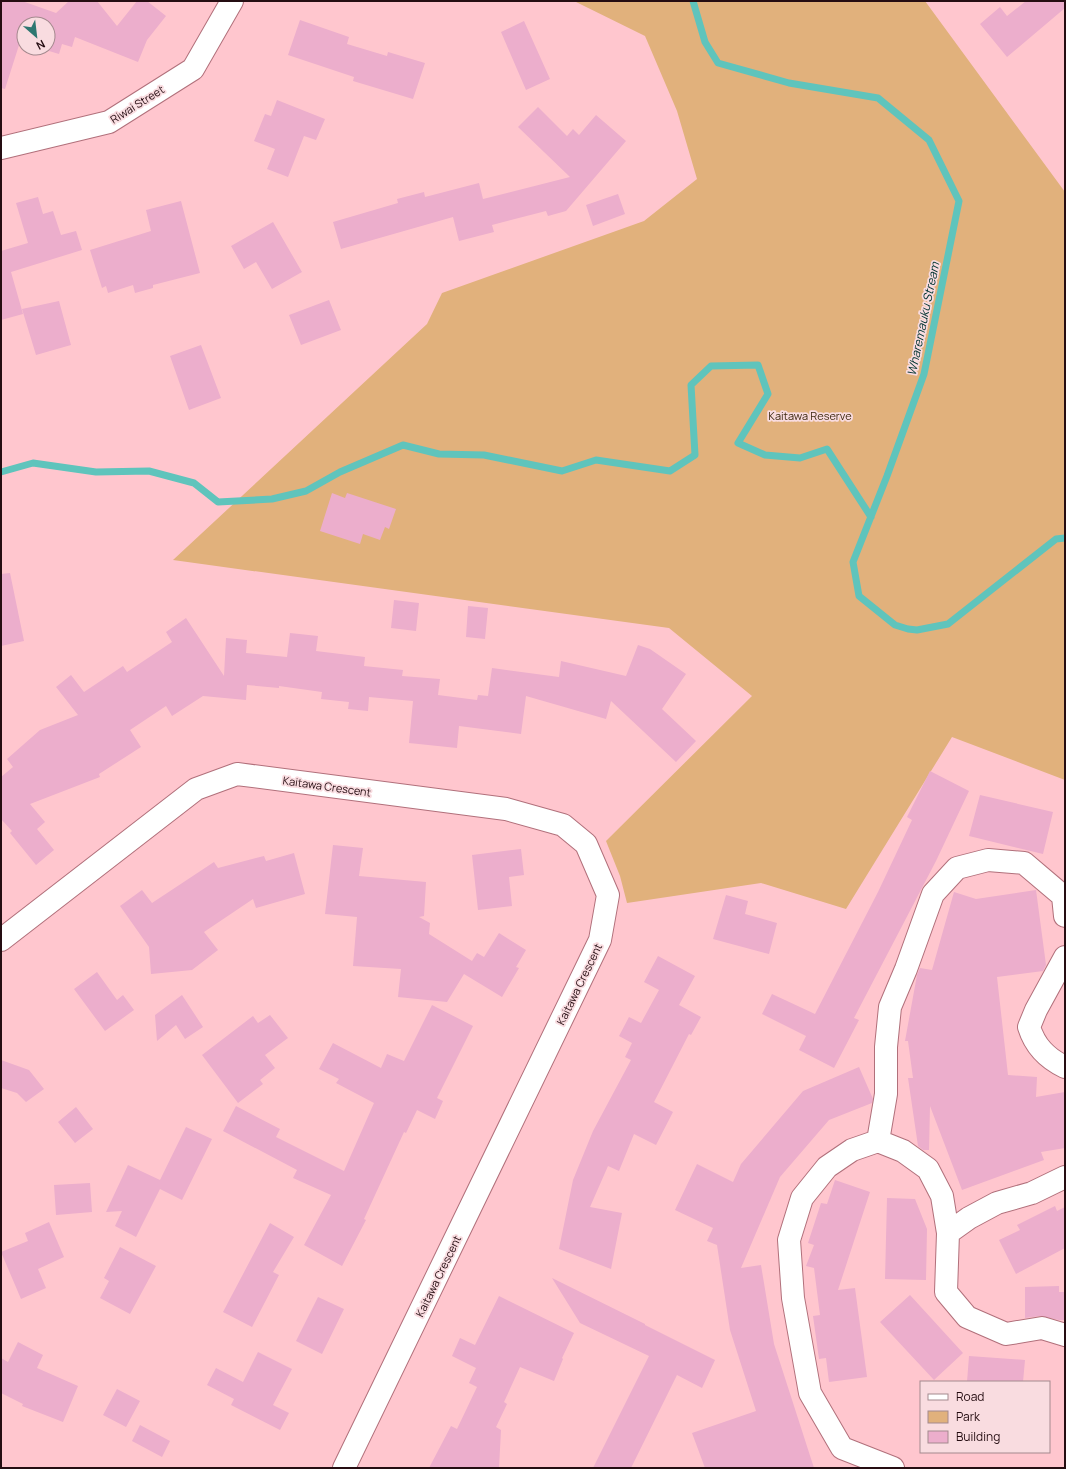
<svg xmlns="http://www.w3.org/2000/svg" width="1066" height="1469" font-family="Manrope,sans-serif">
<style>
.green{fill:#e1b17c}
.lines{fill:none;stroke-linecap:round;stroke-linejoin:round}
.stream{stroke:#5fc4bc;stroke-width:7}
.building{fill:#ecaecc}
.street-casing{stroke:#b1707b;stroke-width:24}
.street{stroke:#fff;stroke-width:22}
.labels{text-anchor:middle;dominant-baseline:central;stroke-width:3.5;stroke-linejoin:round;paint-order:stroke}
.street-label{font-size:11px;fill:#250d12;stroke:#f9dce0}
.park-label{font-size:11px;fill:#3f2a11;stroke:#f9dce0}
.water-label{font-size:12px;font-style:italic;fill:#013431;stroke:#f9dce0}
</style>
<rect width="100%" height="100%" fill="#ffc6ce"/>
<path class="green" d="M 574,1 L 925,1 L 1065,192 L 1065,780 L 952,737 L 846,909 L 761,883 L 627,903 L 620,876 L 606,841 L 752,696 L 669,628 L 173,560 L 427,324 L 442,293 L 644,221 L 697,179 L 677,111 L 645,36 Z"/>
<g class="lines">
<path class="stream" d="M 693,1 L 705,42 L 718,63 L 789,83 L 878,98 L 929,140 L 959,201 L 924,374 L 887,476 L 853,562 L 859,596 L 895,625 L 908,629 L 917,630 L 948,624 L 1056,539 L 1065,538
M 1,472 L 33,463 L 96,472 L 149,471 L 194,483 L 218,502 L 272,499 L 306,491 L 340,472 L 403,445 L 439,454 L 484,455 L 562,471 L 596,460 L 670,471 L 695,455 L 691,385 L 711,366 L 758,365 L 768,394 L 738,443 L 765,455 L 800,458 L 827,449 L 871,517"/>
</g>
<path class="building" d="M 1,1 L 22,1 L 56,13 L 69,1 L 97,1 L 117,26 L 137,1 L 147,1 L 166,16 L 147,40 L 138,62 L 75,37 L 72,47 L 62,44 L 59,54 L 39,48 L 48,48 L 48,24 L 24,24 L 24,43 L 20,42 L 5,89 L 1,88 Z
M 1026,1 L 1065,1 L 1065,8 L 1007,57 L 980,24 L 1000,7 L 1007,16 Z
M 300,20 L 349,37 L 347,44 L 387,56 L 388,52 L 425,63 L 413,99 L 353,81 L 354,77 L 288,55 Z
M 524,21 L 550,79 L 526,90 L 501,32 Z
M 277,100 L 325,119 L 316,140 L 304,136 L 288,177 L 267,169 L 275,149 L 254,141 L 265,114 L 271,116 Z
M 538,107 L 567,136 L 573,129 L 579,135 L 596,115 L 626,141 L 566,211 L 548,216 L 546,211 L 492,225 L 494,232 L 459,241 L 453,217 L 341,249 L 333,222 L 398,203 L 397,199 L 424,192 L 425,197 L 479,183 L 483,199 L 570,177 L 518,127 Z
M 618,194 L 625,214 L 593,226 L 586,205 Z
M 38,197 L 43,214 L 53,211 L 61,235 L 76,231 L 82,250 L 11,272 L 23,314 L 1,320 L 1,251 L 28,243 L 16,203 Z
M 181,201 L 200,273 L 153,285 L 153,288 L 135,293 L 133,285 L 108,293 L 106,286 L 102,288 L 90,250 L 151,231 L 146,210 Z
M 273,222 L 302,272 L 272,289 L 256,262 L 244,269 L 231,246 Z
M 329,300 L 341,330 L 301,345 L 289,315 Z
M 59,301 L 71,345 L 36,355 L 22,309 Z
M 201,345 L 221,398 L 189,410 L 170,356 Z
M 332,493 L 345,498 L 347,493 L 396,509 L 389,529 L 385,527 L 380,540 L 363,534 L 360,544 L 320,531 Z
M 10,573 L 24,641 L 1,646 L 1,574 Z
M 394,600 L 419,603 L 416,631 L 391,628 Z
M 468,606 L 488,608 L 485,639 L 466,637 Z
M 186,618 L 224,676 L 226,638 L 247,640 L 246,653 L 287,657 L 290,633 L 318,636 L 316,651 L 365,657 L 364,666 L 403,670 L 402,676 L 440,679 L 438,695 L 477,700 L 478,695 L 488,696 L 492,668 L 559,677 L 561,661 L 626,676 L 638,645 L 650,649 L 686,674 L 662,709 L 696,741 L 676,762 L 611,701 L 606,719 L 526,696 L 521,734 L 459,726 L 457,748 L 409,743 L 413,701 L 369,697 L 368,711 L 348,709 L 349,702 L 321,699 L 322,692 L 279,686 L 279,688 L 247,685 L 246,700 L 203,696 L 172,716 L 166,706 L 130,730 L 141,747 L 99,774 L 100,777 L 30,804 L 45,822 L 37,829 L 54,850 L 36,865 L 10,833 L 12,831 L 1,819 L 1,777 L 13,767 L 7,759 L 40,730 L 78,715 L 56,687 L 71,675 L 84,692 L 123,666 L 127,672 L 172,642 L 166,632 Z
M 930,771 L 969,791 L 936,861 L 854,1018 L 859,1020 L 834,1068 L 799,1050 L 806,1036 L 762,1014 L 772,994 L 815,1014 L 878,892 L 912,820 L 907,817 Z
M 980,795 L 1053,812 L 1043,854 L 969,836 Z
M 333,845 L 363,848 L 359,876 L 426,882 L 424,916 L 419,917 L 430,923 L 429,934 L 472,961 L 477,953 L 484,957 L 499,933 L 526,950 L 516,967 L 519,968 L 502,997 L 464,974 L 447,1002 L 398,997 L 401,969 L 353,966 L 357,917 L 325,914 Z
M 521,849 L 524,875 L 509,877 L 512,906 L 478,910 L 472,855 Z
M 294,853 L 305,894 L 256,908 L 253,899 L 204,932 L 218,950 L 192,970 L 151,974 L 149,947 L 120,906 L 142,890 L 152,903 L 214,862 L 218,868 L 264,856 L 266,861 Z
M 1036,890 L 1046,965 L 1043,971 L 997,977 L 1008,1075 L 1037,1077 L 1036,1097 L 1065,1092 L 1065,1148 L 1041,1152 L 1044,1160 L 962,1190 L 930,1106 L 929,1150 L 923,1150 L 918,1146 L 908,1078 L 913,1078 L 908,1041 L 905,1041 L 917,975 L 920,968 L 932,970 L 954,892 L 976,899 Z
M 726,895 L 748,901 L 745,914 L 777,923 L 769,954 L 713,939 Z
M 658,956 L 695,976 L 679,1005 L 701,1017 L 691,1035 L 689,1034 L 654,1102 L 673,1112 L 656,1145 L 634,1134 L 619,1171 L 608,1166 L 590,1207 L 622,1213 L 611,1269 L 559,1249 L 573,1180 L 593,1131 L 631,1060 L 625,1057 L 632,1043 L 619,1036 L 629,1017 L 641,1023 L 659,990 L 644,982 Z
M 97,972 L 117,1000 L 123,995 L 134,1010 L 105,1031 L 74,989 Z
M 182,995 L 203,1027 L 185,1039 L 176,1025 L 157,1041 L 155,1015 Z
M 432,1005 L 473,1026 L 437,1098 L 443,1101 L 435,1119 L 417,1110 L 406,1133 L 404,1132 L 364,1219 L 366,1220 L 342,1266 L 304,1245 L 331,1195 L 293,1178 L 297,1170 L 223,1131 L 236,1106 L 280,1129 L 276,1137 L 344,1171 L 374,1103 L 336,1083 L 339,1079 L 319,1069 L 333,1043 L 381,1068 L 387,1054 L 404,1061 Z
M 270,1015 L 288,1038 L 265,1055 L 275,1068 L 260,1080 L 263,1084 L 238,1103 L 202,1055 L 253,1016 L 258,1023 Z
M 1,1060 L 29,1070 L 44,1089 L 26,1102 L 17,1093 L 1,1088 Z
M 859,1067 L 873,1099 L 872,1103 L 829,1120 L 780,1177 L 741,1268 L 761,1265 L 774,1344 L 814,1468 L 705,1468 L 692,1433 L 756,1411 L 730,1330 L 717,1245 L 707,1241 L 713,1228 L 675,1210 L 697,1164 L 733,1182 L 741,1164 L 803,1091 Z
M 76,1107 L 93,1129 L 75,1143 L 58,1122 Z
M 186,1127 L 212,1139 L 182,1200 L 160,1189 L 136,1237 L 115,1226 L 122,1211 L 106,1212 L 128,1165 L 160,1180 Z
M 835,1180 L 870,1192 L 838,1290 L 855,1288 L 867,1377 L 829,1382 L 826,1358 L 819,1359 L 813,1316 L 820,1315 L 814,1268 L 806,1266 L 814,1245 L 808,1243 L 821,1203 L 827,1204 Z
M 90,1183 L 92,1212 L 56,1215 L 54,1185 Z
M 887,1198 L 915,1199 L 927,1229 L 926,1280 L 885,1279 Z
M 1055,1206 L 1057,1211 L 1065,1207 L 1065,1248 L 1016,1274 L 999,1240 L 1020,1230 L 1017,1225 Z
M 49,1222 L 64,1257 L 38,1269 L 46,1288 L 21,1299 L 1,1252 L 28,1241 L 25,1233 Z
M 270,1223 L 294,1237 L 273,1272 L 279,1275 L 252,1327 L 223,1312 Z
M 120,1247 L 156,1266 L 130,1314 L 100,1298 L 109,1281 L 104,1278 Z
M 552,1278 L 645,1324 L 645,1325 L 715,1360 L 702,1388 L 677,1375 L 631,1468 L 593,1468 L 649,1356 L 580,1323 Z
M 1059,1286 L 1059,1292 L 1065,1292 L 1065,1320 L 1059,1320 L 1040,1316 L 1025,1318 L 1025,1287 Z
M 910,1295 L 963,1353 L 934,1380 L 880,1322 Z
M 499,1296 L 574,1333 L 562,1358 L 563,1359 L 554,1381 L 520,1367 L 504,1402 L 507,1404 L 496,1427 L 501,1430 L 499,1468 L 429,1468 L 451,1426 L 457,1429 L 477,1387 L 469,1383 L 476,1368 L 452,1356 L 460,1338 L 475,1345 Z
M 318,1297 L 344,1309 L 322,1354 L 296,1341 Z
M 18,1342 L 43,1355 L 37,1368 L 78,1386 L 63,1422 L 22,1406 L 23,1404 L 1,1393 L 1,1358 L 8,1362 Z
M 258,1352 L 292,1369 L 273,1405 L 289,1413 L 280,1430 L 231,1405 L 234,1399 L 207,1385 L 216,1368 L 243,1382 Z
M 969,1356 L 1025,1360 L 1023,1382 L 967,1382 Z
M 117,1389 L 140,1401 L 126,1427 L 103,1415 Z
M 140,1425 L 170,1441 L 162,1457 L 132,1441 Z"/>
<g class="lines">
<defs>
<path id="street" d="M 1,148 L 109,122 L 193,69 L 232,1
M 1,940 L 196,789 L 237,774 L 506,809 L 563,825 L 586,844 L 608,895 L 600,940 L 344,1468
M 1065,957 L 1036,1010 L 1029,1027 C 1035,1046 1046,1058 1065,1067
M 878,1141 L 886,1094 L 886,1047 L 890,1007 L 906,969 L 933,894 L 957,868 L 988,860 L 1024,863 L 1063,896 L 1065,916
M 948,1233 L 969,1218 L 997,1203 L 1032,1193 L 1065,1177
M 893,1468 L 842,1448 L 810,1393 L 793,1298 L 789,1240 L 802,1198 L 827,1167 L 852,1150 L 878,1141 L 903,1151 L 928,1169 L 942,1196 L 948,1233 L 946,1292 L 967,1317 L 1006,1334 L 1042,1328 L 1065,1335"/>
</defs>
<use href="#street" class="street-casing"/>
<use href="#street" class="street"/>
</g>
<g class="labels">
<g class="street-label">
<text transform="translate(137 104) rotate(-32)">Riwai Street</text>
<text transform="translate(327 786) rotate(8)">Kaitawa Crescent</text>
<text transform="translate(579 984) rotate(-64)">Kaitawa Crescent</text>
<text transform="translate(438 1276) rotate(-64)">Kaitawa Crescent</text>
</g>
<g class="park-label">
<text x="810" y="415">Kaitawa Reserve</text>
</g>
<g class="water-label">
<text transform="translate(923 319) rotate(-78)">Wharemauku Stream</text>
</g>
</g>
<rect width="1066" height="1469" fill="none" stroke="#250d12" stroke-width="4"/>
<rect x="920" y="1381" width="130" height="72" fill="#f9dce0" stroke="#a4898e"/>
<rect x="928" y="1394" width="20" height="6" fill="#ffffff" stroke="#a4898e"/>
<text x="956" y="1401" font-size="12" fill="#250d12">Road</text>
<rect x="928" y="1411" width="20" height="12" fill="#e1b17c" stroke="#a4898e"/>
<text x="956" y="1421" font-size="12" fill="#250d12">Park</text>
<rect x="928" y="1431" width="20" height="12" fill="#ecaecc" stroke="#a4898e"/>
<text x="956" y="1441" font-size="12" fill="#250d12">Building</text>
<g transform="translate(36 36) rotate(152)"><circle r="19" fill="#f9dce0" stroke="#a4898e"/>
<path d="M0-3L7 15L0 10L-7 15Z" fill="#2e7771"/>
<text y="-6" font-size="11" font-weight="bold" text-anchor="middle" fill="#250d12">N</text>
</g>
</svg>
